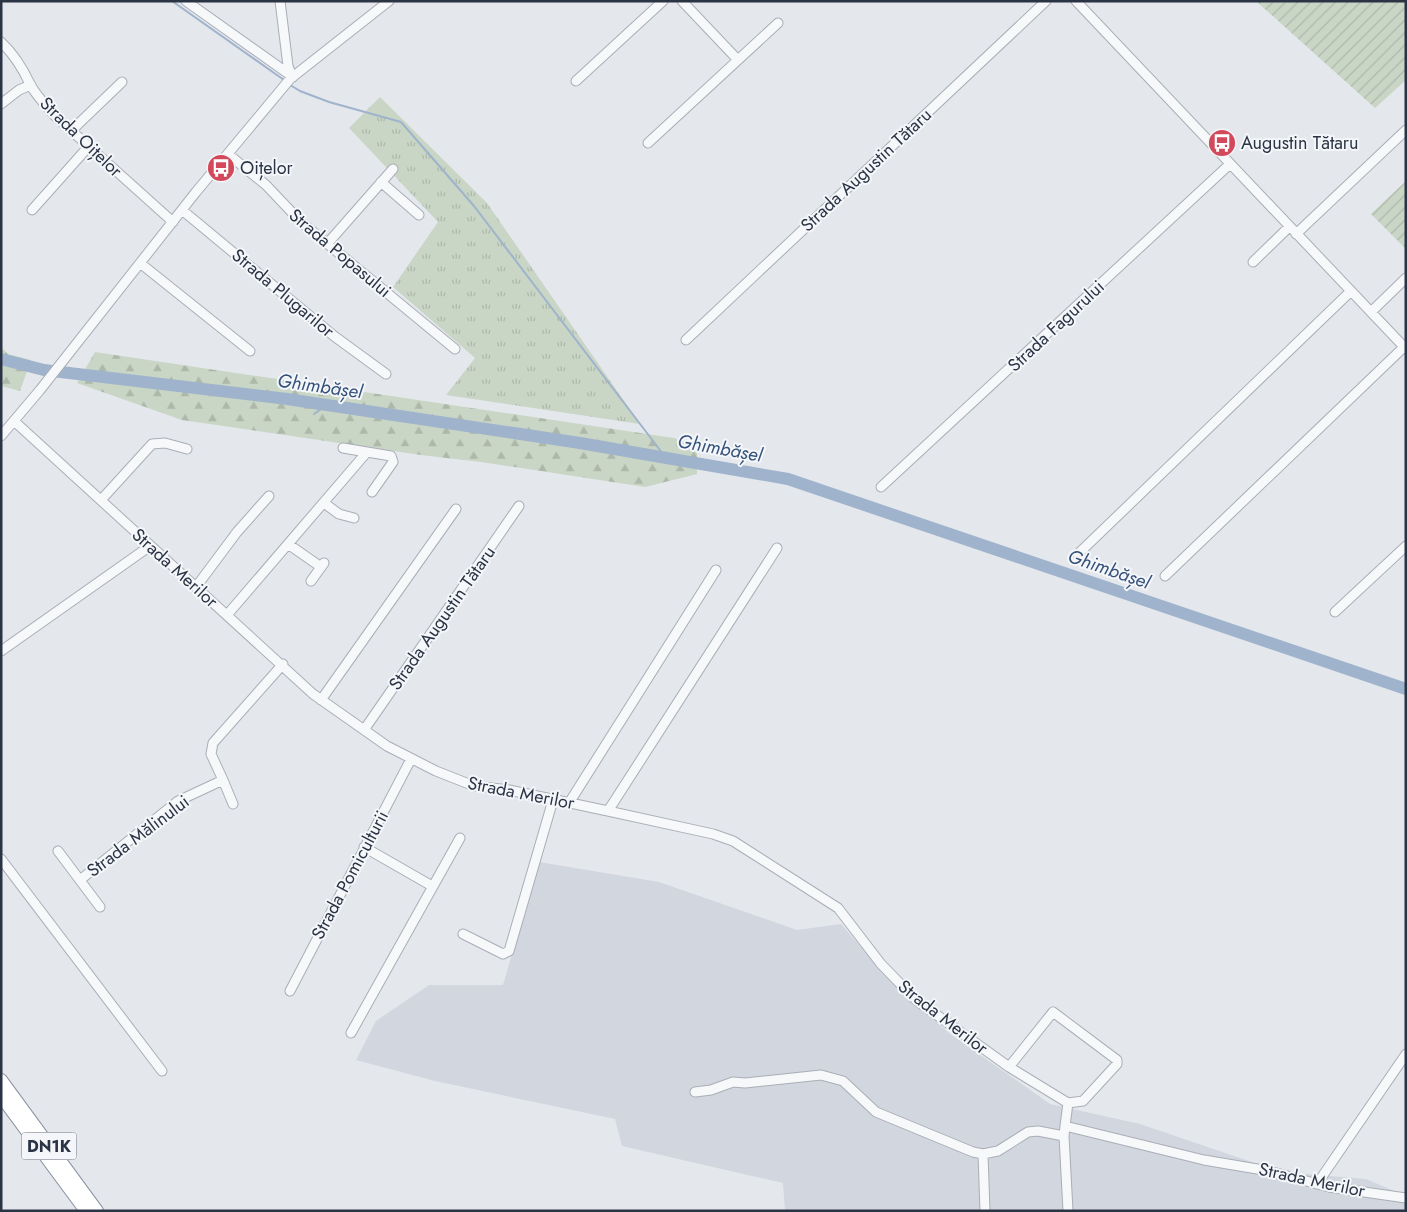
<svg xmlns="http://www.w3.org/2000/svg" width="1407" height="1212" font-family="Jost,sans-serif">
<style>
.built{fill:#d2d6de}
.grass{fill:url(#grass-tufts)}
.forest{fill:url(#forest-firs)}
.garden{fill:url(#garden-furrows)}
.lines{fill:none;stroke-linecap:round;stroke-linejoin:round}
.stream{stroke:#9fb4cc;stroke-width:2}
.river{stroke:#9fb4cc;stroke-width:12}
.minor-casing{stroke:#a9aeb7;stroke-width:11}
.highway-casing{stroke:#8b94a3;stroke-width:14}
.minor{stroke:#f7f8fa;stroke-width:9}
.highway{stroke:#fff;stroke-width:12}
.labels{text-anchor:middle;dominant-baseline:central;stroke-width:4;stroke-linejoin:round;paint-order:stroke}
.shield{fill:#f4f6f9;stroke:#676e7b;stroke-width:1}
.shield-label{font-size:16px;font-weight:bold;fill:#2b3445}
.street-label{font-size:18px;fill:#2b3445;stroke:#f4f6f9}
.poi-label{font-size:18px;fill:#2b3445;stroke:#f4f6f9;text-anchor:start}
.water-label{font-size:19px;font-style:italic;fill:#34527a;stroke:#f4f6f9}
</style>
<defs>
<pattern id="grass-tufts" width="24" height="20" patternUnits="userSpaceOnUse" patternTransform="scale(1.25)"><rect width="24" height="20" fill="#c9d6c5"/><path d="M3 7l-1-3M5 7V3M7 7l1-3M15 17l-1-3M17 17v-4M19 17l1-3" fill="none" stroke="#adb8ab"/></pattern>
<pattern id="forest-firs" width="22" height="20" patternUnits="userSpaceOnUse" patternTransform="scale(1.25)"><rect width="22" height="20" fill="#c9d6c5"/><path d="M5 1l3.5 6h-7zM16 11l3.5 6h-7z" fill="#adb8ab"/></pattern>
<pattern id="garden-furrows" width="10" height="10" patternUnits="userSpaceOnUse" patternTransform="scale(1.25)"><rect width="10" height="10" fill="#c9d6c5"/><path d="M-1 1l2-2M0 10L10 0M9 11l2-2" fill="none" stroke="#adb8ab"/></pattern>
</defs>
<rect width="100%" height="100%" fill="#e4e7ec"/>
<path class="built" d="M 539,862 L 659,882 L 797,930 L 841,924 L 886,976 L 949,1033 L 1050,1104 L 1140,1124 L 1281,1172 L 1366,1179 L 1406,1196 L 1406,1211 L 785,1211 L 783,1183 L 622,1146 L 615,1119 L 435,1081 L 356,1060 L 376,1021 L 429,985 L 503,985 Z"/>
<path class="grass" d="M 380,97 L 487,203 L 640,424 L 446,395 L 475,358 L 393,287 L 438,222 L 349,128 Z"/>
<path class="forest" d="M 1,347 L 8,354 L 31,360 L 20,391 L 1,386 Z
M 95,352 L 674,438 L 697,447 L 697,474 L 645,487 L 481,462 L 421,455 L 182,420 L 77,383 Z"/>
<path class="garden" d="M 1256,1 L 1406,1 L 1406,80 L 1375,108 Z
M 1406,181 L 1406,249 L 1371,214 Z"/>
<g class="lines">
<path class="stream" d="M 172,1 L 284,80
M 290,85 L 300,91 L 329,102 L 401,122 L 474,206 L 666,458
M 314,414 L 327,405"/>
<path class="river" d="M 1,359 L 44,370 L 287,399 L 580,443 L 788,479 L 1406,689"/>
<defs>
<path id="minor" d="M 186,1 L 293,77
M 280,1 L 288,66 L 292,77
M 682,1 L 738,60
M 1076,1 L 1406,349
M 1,42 C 14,54 23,69 30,84 C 36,96 47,106 55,116 L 173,222
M 576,81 L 663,1
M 1,104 L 19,90 L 31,85
M 72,130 L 122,82
M 648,143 L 778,23
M 228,154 L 266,185 L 301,222 L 455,349
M 381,182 L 419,215
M 32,210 L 89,146
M 182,210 L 334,336 L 386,374
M 1296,234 L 1406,130
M 327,244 L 393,169
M 1253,262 L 1289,227
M 140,263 L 250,351
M 1371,312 L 1406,278
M 686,340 L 1046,1
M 14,421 L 313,694 L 387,746 L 436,771 L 474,786 L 509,790 L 608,811 L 713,834 L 733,841 L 838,908 L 881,964 L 916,1000 L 1009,1067 L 1053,1012 L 1117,1060 L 1117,1064 L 1083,1101 L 1068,1103
M 1,436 L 40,390 L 196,192 L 290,79 L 389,1
M 343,448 L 367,452
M 881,487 L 1230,164
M 101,500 L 152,444 L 165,443 L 187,449
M 324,503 L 339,514 L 354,518
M 288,544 L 321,567
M 1078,554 L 1351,291
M 1165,576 L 1404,347
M 311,581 L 324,563
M 196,587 L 237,532 L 269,496
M 1335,612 L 1406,546
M 227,615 L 367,452 L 391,456 L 393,462 L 372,492
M 1,651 L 150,546
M 321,700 L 456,509
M 364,730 L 519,506
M 223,780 L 233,804
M 569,803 L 716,570
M 608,811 L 777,548
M 364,847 L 432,886
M 58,851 L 100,907
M 1,859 L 162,1071
M 80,880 L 178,801 L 223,780 L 211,754 L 213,743 L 283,664
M 463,934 L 503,954 L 509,951 L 553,800
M 290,991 L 411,759
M 351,1033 L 460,838
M 1009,1067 L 1068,1103 L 1065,1126 L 1204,1160 L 1269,1171 L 1329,1187 L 1406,1198
M 695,1092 L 711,1090 L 733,1082 L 745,1083 L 821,1075 L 843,1081 L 876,1112 L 973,1152 L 983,1154 L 998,1151 L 1028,1132 L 1038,1131 L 1064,1136 L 1065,1126
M 1064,1136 L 1068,1211
M 983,1154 L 985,1211
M 1317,1184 L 1406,1054"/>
<path id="highway" d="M 1,1080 L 97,1211
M 1,1096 L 86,1211"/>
</defs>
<use href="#minor" class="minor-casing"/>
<use href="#highway" class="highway-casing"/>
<use href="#minor" class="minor"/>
<use href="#highway" class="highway"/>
</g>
<defs>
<symbol id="bus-disc" viewBox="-11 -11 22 22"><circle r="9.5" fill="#d1495b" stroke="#f4f6f9"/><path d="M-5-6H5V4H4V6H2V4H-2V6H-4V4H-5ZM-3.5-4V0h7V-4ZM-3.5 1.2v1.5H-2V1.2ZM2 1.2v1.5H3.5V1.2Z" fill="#fff"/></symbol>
</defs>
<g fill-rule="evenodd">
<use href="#bus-disc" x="1206" y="127" width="32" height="32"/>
<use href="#bus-disc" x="205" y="152" width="32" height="32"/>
</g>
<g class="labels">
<rect class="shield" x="21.5" y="1132.5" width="55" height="27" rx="4"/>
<g class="shield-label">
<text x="49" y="1146">DN1K</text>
</g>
<g class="street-label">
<text transform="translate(81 137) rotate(44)">Strada Oițelor</text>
<text transform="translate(866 170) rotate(-43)">Strada Augustin Tătaru</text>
<text transform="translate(340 253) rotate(40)">Strada Popasului</text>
<text transform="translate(283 293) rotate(40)">Strada Plugarilor</text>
<text transform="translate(1056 326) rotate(-43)">Strada Fagurului</text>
<text transform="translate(175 568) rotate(42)">Strada Merilor</text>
<text transform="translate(442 618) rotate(-55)">Strada Augustin Tătaru</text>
<text transform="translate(521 793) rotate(11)">Strada Merilor</text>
<text transform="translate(138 836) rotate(-37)">Strada Mălinului</text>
<text transform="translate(350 875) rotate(-62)">Strada Pomiculturii</text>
<text transform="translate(943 1017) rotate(38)">Strada Merilor</text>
<text transform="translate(1312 1180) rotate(12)">Strada Merilor</text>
</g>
<g class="poi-label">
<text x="1241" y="143">Augustin Tătaru</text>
<text x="240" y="168">Oițelor</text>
</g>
<g class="water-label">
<text transform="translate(320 386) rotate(8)">Ghimbășel</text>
<text transform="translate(720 448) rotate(10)">Ghimbășel</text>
<text transform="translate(1109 569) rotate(19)">Ghimbășel</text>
</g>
</g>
<rect width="1407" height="1212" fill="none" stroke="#2b3445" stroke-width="5"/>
</svg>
